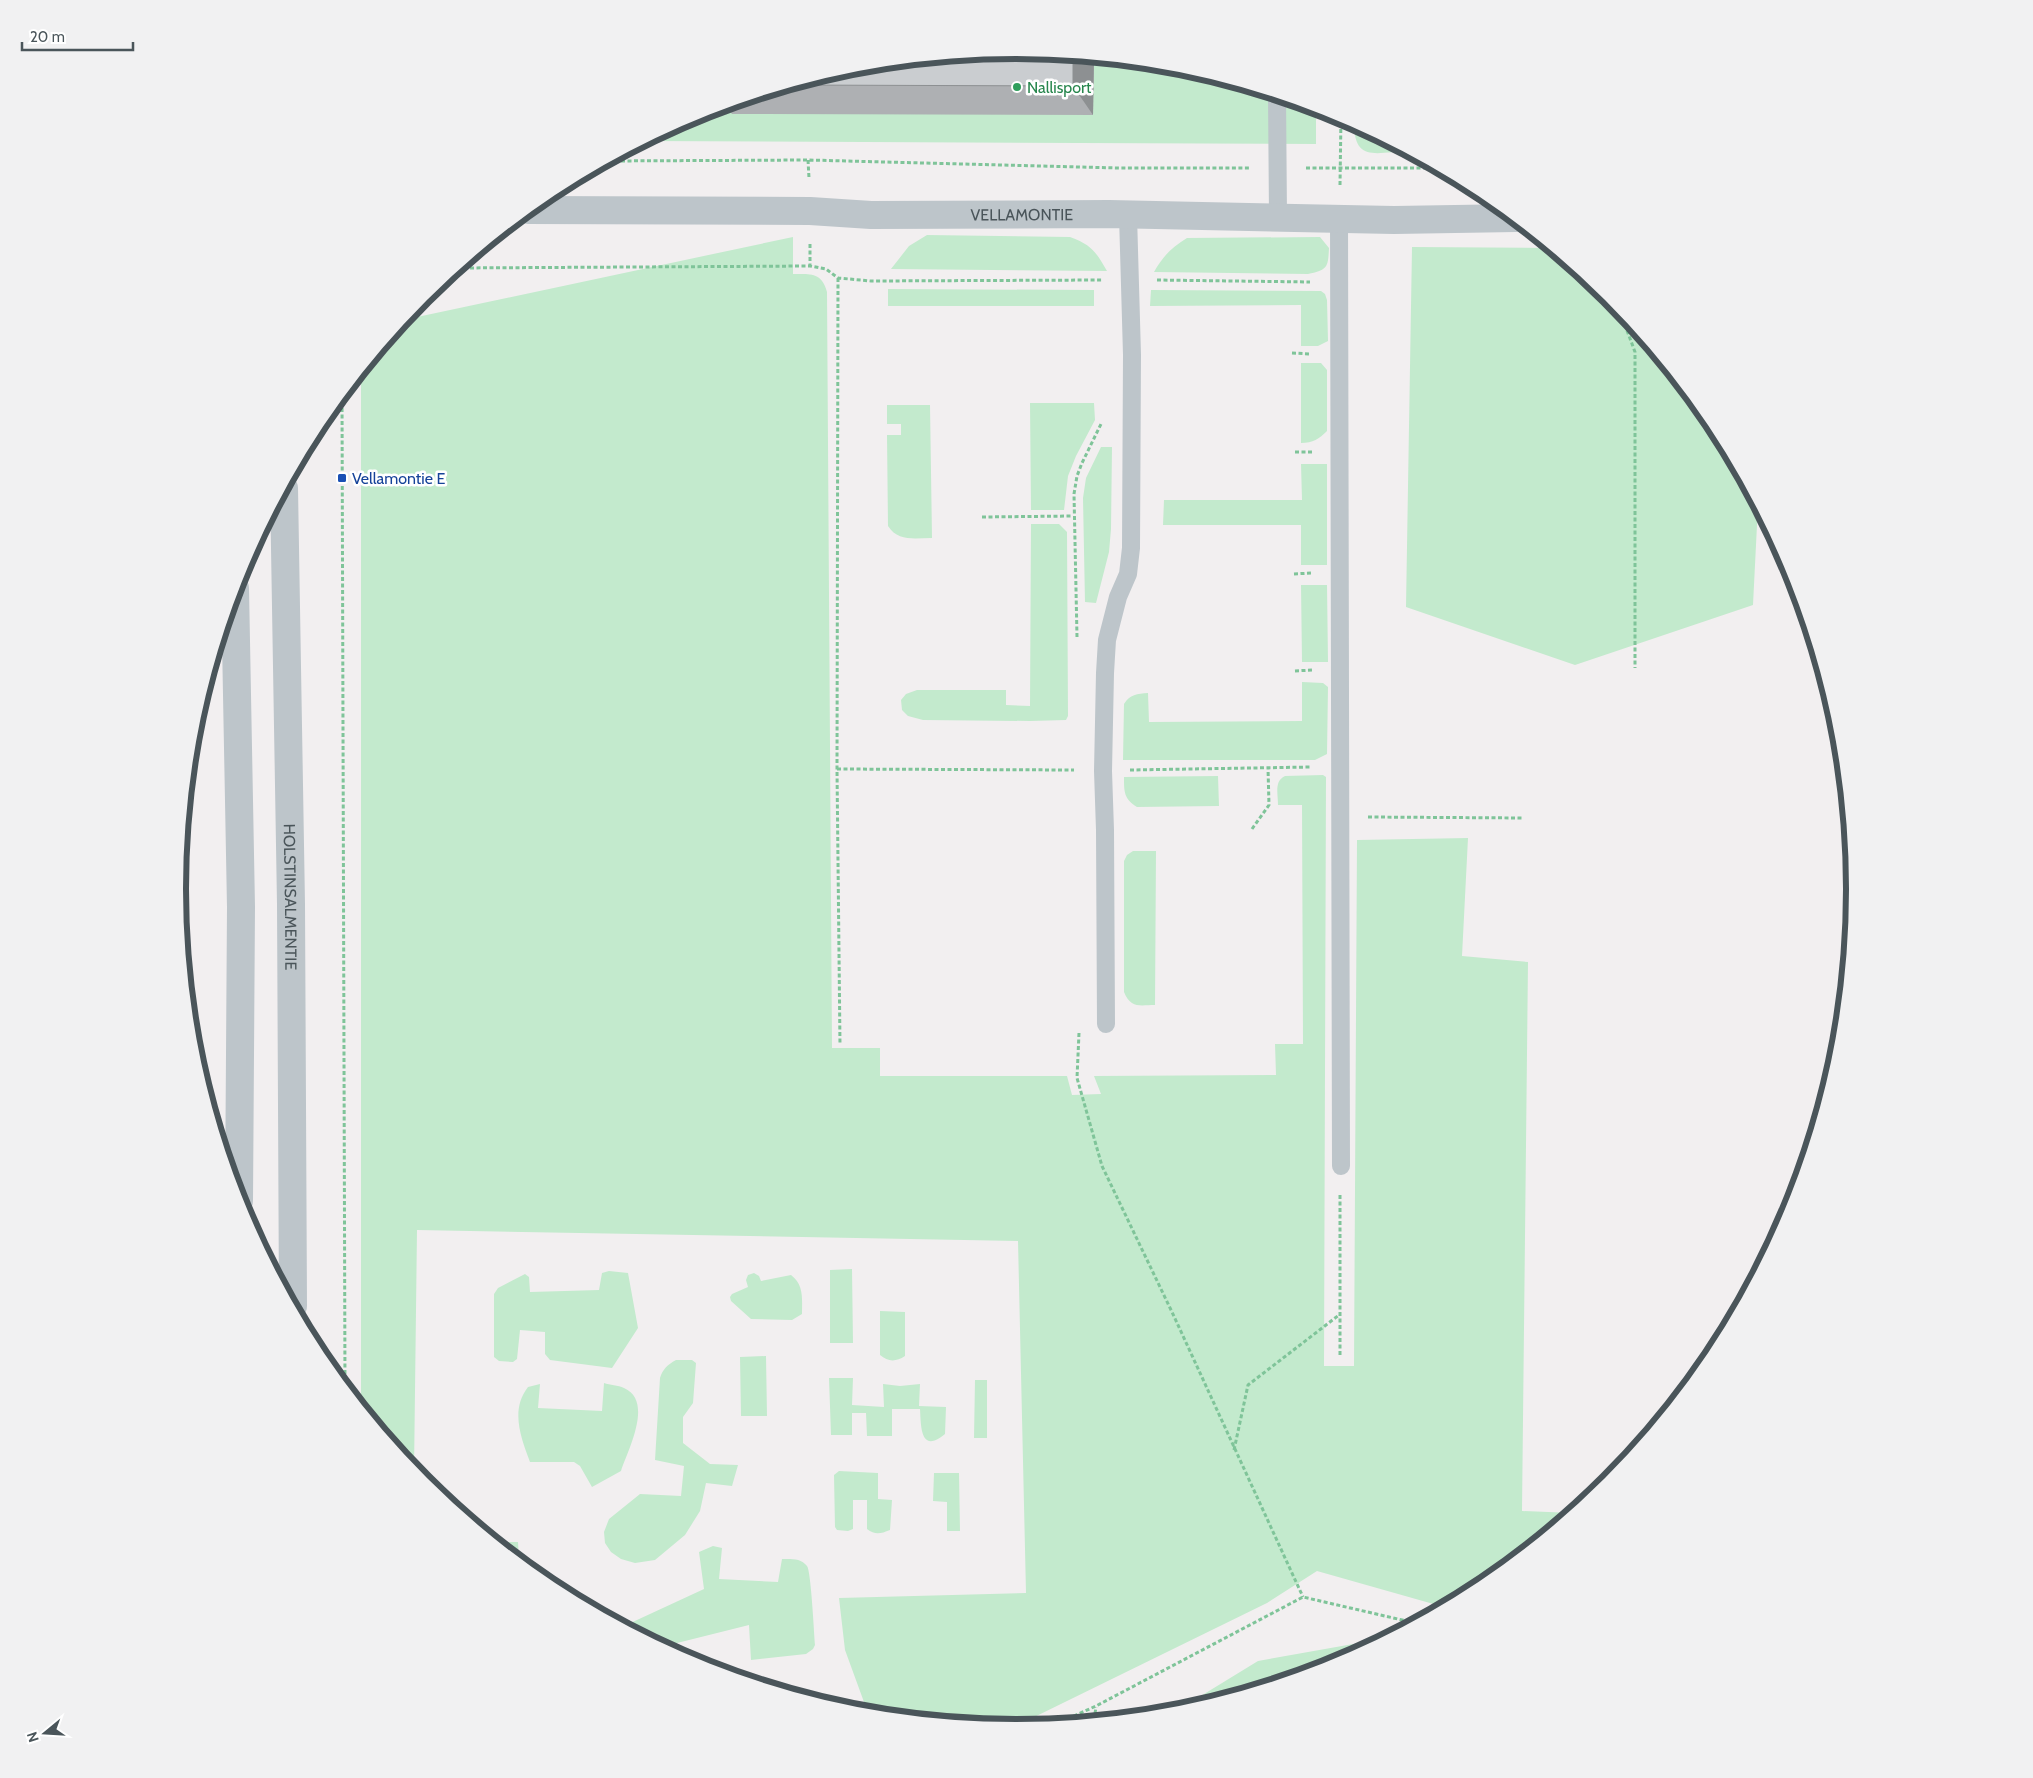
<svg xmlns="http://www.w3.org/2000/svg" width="2033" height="1778" font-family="Cabin,sans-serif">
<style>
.green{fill:#c3eacd}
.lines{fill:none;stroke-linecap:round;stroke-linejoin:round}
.path{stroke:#7fc499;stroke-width:3;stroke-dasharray:4 2.5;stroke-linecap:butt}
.lane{stroke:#bdc5ca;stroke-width:18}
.street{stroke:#bdc5ca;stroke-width:28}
.wall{fill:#aeb0b3}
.shaded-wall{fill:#8d9092}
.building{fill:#cacdd0;stroke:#8d9092}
.leisure-dot{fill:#2e9e5b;stroke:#fff;stroke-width:2}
.transit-dot{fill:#1a4fb4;stroke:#fff;stroke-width:2}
.labels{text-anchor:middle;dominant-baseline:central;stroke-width:5;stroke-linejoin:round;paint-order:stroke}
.leisure-label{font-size:16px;fill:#27864d;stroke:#fff;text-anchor:start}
.street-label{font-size:16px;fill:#4a555a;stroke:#fff}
.transit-label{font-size:16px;fill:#164399;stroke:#fff;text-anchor:start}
.rim{fill:none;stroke:#4a555a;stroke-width:6}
</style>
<rect width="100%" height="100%" fill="#f2eff0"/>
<path class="green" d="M 1017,50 L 1180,66 L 1316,107 L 1316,144 L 644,141 L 696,114 L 853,66 Z
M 1354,123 L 1408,151 C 1377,152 1354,163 1354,123 Z
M 927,235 L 1070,237 C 1092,245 1096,252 1107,271 L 891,269 L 909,246 Z
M 793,237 L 793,274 C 810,274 822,272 827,292 L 832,1048 L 880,1048 L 880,1076 L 1067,1076 L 1072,1095 L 1101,1094 L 1094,1076 L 1276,1075 L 1275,1044 L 1303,1044 L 1302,805 L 1278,805 C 1278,794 1274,781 1285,776 L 1323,775 L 1326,777 L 1324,1366 L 1354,1366 L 1357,840 L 1468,838 L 1462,956 L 1528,962 L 1522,1511 L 1573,1513 L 1482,1587 L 1444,1607 L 1317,1571 L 1267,1603 L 1012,1728 L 868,1713 L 845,1650 L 839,1598 L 1026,1593 L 1018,1241 L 417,1230 L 414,1471 L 361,1406 L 361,371 L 403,320 Z
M 1320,237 L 1329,248 C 1328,267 1328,270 1308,274 L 1154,272 C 1163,256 1172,247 1187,238 Z
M 1412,247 L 1551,248 L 1610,296 L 1714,423 L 1758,505 L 1753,605 L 1575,665 L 1406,607 Z
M 888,289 L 1094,290 L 1094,306 L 888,306 Z
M 1151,290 L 1321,291 L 1325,294 L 1327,300 L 1328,341 L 1318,346 L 1301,346 L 1301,305 L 1150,306 Z
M 1321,363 L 1327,370 L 1327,431 C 1319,439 1313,443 1301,443 L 1301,363 Z
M 1030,403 L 1094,403 L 1095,420 L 1076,456 L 1068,476 L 1064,510 L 1031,510 Z
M 887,405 L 930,405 L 932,538 C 915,538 898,542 888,526 L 887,435 L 901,435 L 901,424 L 887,424 Z
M 1101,447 L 1112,447 L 1111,529 L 1109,552 L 1096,603 L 1085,602 L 1083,498 L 1086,478 Z
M 1301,464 L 1327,464 L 1327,565 L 1301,565 L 1301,525 L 1163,525 L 1164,500 L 1302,500 Z
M 1031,524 L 1059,524 L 1067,532 L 1068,716 L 1066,720 L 1030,721 L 923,720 L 908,716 L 902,710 L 901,700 L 906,694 L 917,690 L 1006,690 L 1006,705 L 1030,706 Z
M 1301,585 L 1327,585 L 1328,662 L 1302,662 Z
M 1302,682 L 1323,683 L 1328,687 L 1327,754 L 1315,760 L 1123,760 L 1124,704 C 1130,694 1137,694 1148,693 L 1149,722 L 1302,721 Z
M 1218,776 L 1219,806 L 1137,807 C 1124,799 1124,792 1124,777 Z
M 1133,851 L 1156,851 L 1155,1005 C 1140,1005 1131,1009 1124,992 L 1124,861 L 1127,855 Z
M 852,1269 L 853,1343 L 830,1343 L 830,1270 Z
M 609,1271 L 628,1273 L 638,1328 L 612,1368 L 550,1360 L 545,1354 L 545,1332 L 520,1330 L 517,1359 L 513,1362 L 499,1361 L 494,1357 L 494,1294 L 498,1288 L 525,1274 L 529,1277 L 530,1292 L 599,1290 L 602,1273 Z
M 754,1273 L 759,1276 L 761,1281 L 791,1275 C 804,1285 802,1298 802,1314 L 792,1320 L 751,1319 L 731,1301 L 730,1297 L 732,1294 L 748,1287 L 746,1280 L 748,1275 Z
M 880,1311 L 905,1312 L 905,1356 C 896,1362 888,1362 880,1355 Z
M 766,1356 L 767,1416 L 741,1416 L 740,1357 Z
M 676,1360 L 692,1360 L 696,1363 L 693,1403 L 683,1417 L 683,1443 L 710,1464 L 738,1465 L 732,1486 L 706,1483 L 700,1511 L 685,1535 L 655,1560 L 635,1563 L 621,1559 L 611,1552 L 605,1543 L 604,1532 L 609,1519 L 640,1494 L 681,1496 L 684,1466 L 655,1460 L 660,1378 C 663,1369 667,1365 676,1360 Z
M 829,1378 L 853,1378 L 852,1405 L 884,1407 L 883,1384 L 900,1386 L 920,1384 L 919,1406 L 946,1407 L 945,1434 C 920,1455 921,1425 920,1409 L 892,1409 L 892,1436 L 867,1436 L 866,1413 L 852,1413 L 852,1435 L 831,1435 Z
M 975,1380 L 987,1380 L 987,1438 L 974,1438 Z
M 604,1383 C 610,1385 618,1385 624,1388 C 654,1401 628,1450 621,1471 L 592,1487 L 580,1466 L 574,1462 L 530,1462 C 521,1438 510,1410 528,1387 L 540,1384 L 538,1408 L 602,1411 Z
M 839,1471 L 878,1473 L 878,1499 L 892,1500 L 890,1530 C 880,1534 875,1535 867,1529 L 867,1500 L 853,1500 L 853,1529 L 848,1531 L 837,1530 L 835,1527 L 834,1475 Z
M 934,1473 L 959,1473 L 960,1531 L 947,1531 L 947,1502 L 933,1501 Z
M 496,1542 L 518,1542 L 519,1560 Z
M 713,1546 L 722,1548 L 719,1579 L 778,1582 L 782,1559 C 791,1559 801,1558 807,1566 C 811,1571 814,1633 815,1645 L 813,1649 L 806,1654 L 751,1660 L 749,1625 L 665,1646 L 665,1648 L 624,1626 L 704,1589 L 699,1552 Z
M 1387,1638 L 1337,1664 L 1173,1713 L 1258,1661 Z"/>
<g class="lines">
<path class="path" d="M 808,160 L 809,178
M 608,161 L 808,160 L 1119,168 L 1250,168
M 1306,168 L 1438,168
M 1340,185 L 1341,116
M 810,244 L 810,266
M 457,268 L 810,266 L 826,269 L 838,278 L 871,281 L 1103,280
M 838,278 L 837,769 L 840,1045
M 1157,280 L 1310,282
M 1618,306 L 1635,352 L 1635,668
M 1292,353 L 1311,354
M 342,395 L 345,1387
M 1295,452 L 1312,452
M 982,517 L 1073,516
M 1294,574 L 1311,573
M 1077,637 L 1074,494 L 1077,476 L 1082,463 L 1102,422
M 1295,671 L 1312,670
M 837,769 L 1074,770
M 1130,770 L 1311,767
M 1368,817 L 1524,818
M 1252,829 L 1269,805 L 1268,768
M 1079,1033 L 1077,1078 L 1102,1166 L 1172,1312 L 1303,1597
M 1340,1355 L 1340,1193
M 1234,1450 L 1248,1385 L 1339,1315
M 1094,1720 L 1096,1707
M 1056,1724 L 1096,1706 L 1303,1597 L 1415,1623"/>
<path class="lane" d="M 1277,95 L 1278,217
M 1339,218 L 1341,1166
M 1106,1024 L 1105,830 L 1103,771 L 1105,673 L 1107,640 L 1118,597 L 1128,574 L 1131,548 L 1132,355 L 1128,215"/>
<g class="street">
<path id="s1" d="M 528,210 L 810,211 L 871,215 L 1109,214 L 1394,220 L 1516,218"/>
<path id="s2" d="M 284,488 L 291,904 L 293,1306"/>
<path d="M 235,588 L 241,907 L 239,1201"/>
</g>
</g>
<path class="wall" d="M 1017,50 L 1094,58 L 1093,115 L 732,114 L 725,105 L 853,66 Z"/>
<path class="shaded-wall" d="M 1073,56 L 1094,58 L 1093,115 L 1073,86 Z"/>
<path class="building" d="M 1017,50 L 1073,56 L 1073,86 L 791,85 L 853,66 Z"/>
<circle class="leisure-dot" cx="1017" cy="87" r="5"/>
<rect class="transit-dot" x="337" y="473" width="10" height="10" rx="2.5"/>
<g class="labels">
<g class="leisure-label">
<text x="1027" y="87">Nallisport</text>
</g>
<g class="street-label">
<text stroke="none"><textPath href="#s1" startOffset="494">VELLAMONTIE</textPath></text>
<text stroke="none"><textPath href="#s2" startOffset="409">HOLSTINSALMENTIE</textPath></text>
</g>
<g class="transit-label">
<text x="352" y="478">Vellamontie E</text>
</g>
</g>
<path d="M0 0H2033V1778H0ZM186 889a830 830 0 1 1 1660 0a830 830 0 1 1-1660 0Z" fill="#f1f1f2" fill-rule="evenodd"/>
<path class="rim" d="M186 889a830 830 0 1 1 1660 0a830 830 0 1 1-1660 0Z"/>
<g transform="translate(45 1733) rotate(252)" stroke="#ffffff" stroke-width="4" paint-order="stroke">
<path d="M0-4L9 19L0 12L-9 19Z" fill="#4a555a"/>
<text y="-8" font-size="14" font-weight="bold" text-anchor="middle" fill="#4a555a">N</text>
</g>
<path d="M22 42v8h111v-8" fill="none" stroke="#4a555a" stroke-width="2.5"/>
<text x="30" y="42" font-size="15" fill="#4a555a" stroke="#ffffff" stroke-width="4" paint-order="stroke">20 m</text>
</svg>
